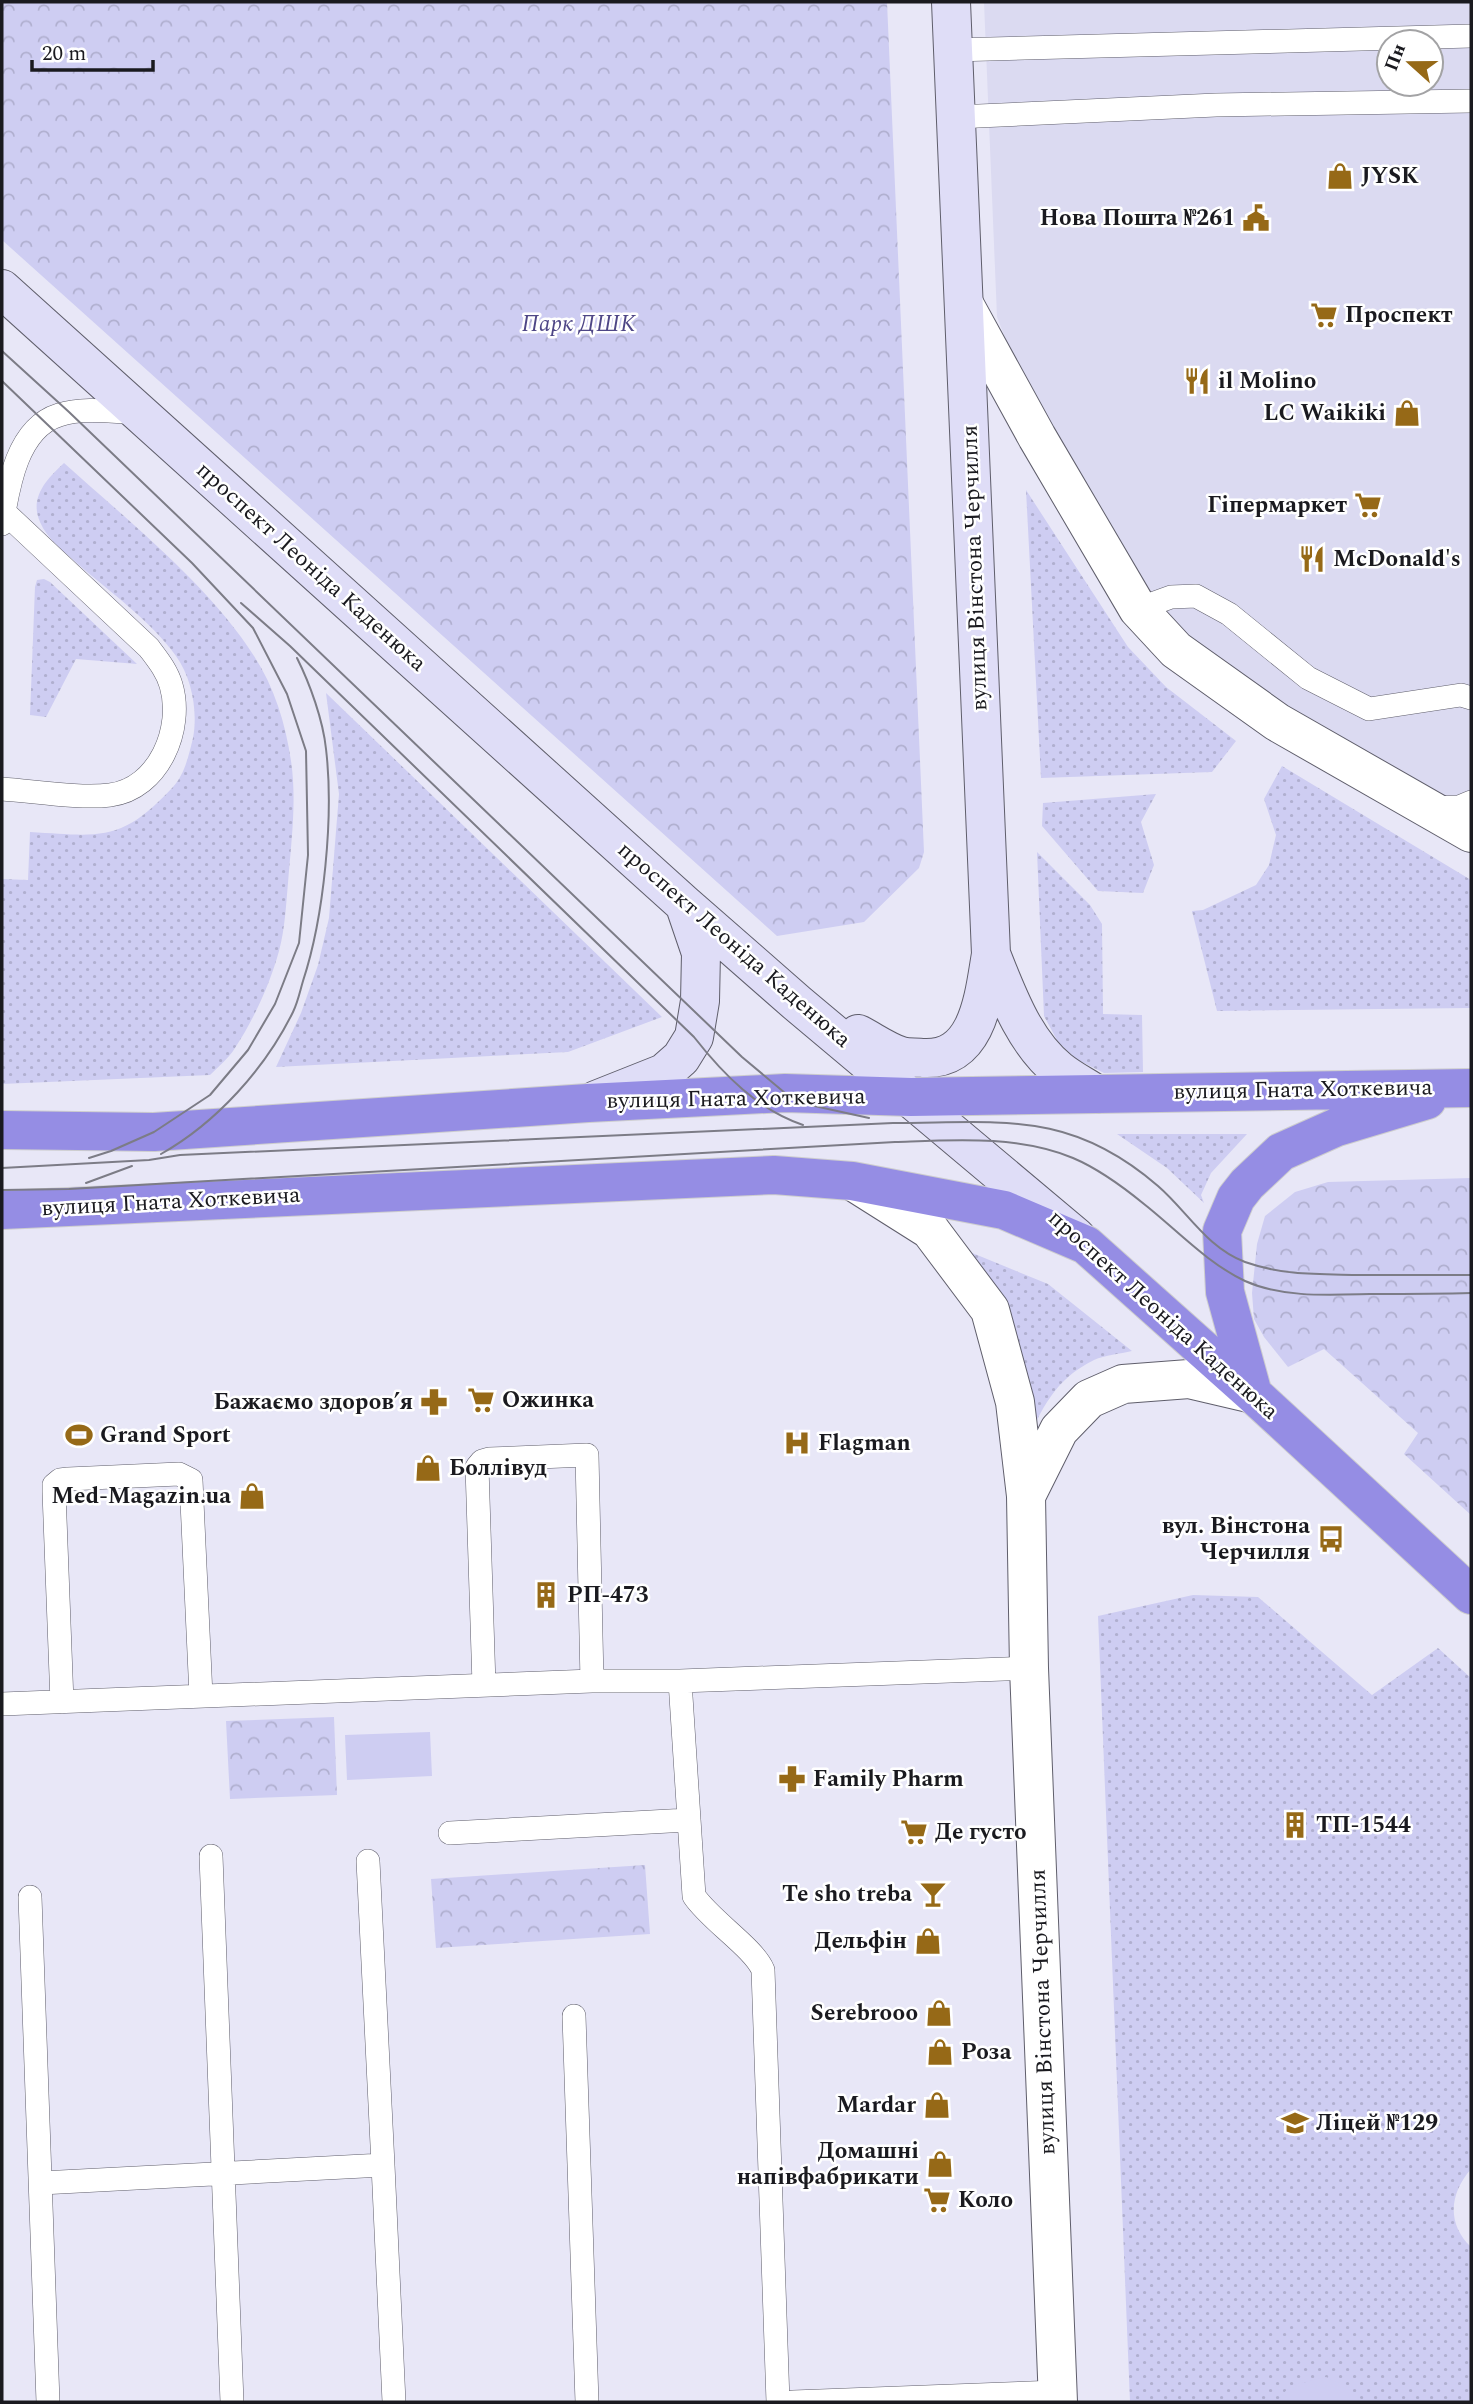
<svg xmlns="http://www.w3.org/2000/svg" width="1473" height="2404" font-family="Spectral,serif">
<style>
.built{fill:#dbdaf1;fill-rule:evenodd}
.grass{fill:url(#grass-dots)}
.park{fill:url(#park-crowns)}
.pitch{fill:#cecdf2}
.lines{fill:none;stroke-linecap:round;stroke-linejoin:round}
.lane-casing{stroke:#5f5e6b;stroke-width:24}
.street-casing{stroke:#5f5e6b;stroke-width:40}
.secondary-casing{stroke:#5f5e6b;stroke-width:40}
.highway-casing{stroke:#cdcdce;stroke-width:40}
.lane{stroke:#fff;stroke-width:23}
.street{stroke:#fff;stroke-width:38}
.secondary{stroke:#dfddf7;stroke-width:38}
.highway{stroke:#958de4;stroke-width:38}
.tram{stroke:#7c7c86;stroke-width:2}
.labels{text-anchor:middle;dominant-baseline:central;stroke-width:5;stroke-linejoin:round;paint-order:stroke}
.poi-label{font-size:23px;font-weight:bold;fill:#1a1a1f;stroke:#fff;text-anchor:start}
.park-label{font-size:23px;font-style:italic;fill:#4e4686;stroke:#fff}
.street-label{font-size:23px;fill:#1a1a1f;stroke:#fff}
</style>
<defs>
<pattern id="grass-dots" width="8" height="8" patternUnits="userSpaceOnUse" patternTransform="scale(1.75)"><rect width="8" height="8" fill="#cecdf2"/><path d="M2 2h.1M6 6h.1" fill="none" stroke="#b0afcf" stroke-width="1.8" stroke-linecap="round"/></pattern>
<pattern id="park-crowns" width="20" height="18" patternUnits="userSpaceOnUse" patternTransform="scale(1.75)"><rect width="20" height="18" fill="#cecdf2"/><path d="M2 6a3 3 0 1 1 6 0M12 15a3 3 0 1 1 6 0" fill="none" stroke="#b0afcf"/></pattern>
</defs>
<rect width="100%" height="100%" fill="#e8e7f7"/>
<path class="built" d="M 984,2 L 1471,2 L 1471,823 L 1296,723 L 1153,613 L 1030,402 L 997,317 ZM 1389,42 L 1431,42 L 1431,84 L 1389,84 Z"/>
<path class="grass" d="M 64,463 C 126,519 210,586 254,656 C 274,686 286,725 291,761 C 297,800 291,844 288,883 C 286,905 285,929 279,951 C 270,984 254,1019 235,1048 C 229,1058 218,1067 210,1075 L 2,1084 L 2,879 L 28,880 L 30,832 C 101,836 121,843 173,787 C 185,774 189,754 193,738 C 198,712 192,678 176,656 C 151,621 111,593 79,565 C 65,552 47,539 40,522 C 29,497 47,479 64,463 Z
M 1026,490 L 1128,647 L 1166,687 L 1236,741 L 1212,772 L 1041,778 Z
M 44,579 L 50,582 L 137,664 L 76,659 L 46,717 L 30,715 L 35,587 L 37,580 Z
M 326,693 L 662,1017 L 568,1052 L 276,1067 L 301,1013 L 318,965 L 329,918 L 339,794 Z
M 1282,766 L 1471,880 L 1471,1008 L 1217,1011 L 1192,911 L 1203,910 L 1256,885 L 1269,865 L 1276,835 L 1264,799 Z
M 1156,794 L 1141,822 L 1154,865 L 1143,893 L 1098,891 L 1042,826 L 1043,803 Z
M 1037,852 L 1090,905 L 1102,924 L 1103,1014 L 1142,1015 L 1143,1072 L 1104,1073 L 1076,1059 L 1058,1042 L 1044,1016 Z
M 1117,1134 L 1247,1134 L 1211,1173 L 1201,1195 L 1204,1203 L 1167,1168 Z
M 948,1243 L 1048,1284 L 1132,1351 C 1120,1354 1105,1355 1094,1360 C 1055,1379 1041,1409 1025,1447 Z
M 1193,1595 L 1258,1597 L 1372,1695 L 1438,1648 L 1471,1678 L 1471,2169 C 1450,2193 1446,2223 1471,2247 L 1471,2402 L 1130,2402 L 1098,1616 Z"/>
<path class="park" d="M 2,2 L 887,2 L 924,852 L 919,868 L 864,922 L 777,936 L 2,240 Z
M 1471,1178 L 1471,1515 L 1404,1454 L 1418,1433 L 1324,1349 L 1288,1367 L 1264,1337 L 1254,1319 L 1252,1293 L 1257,1244 L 1265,1216 L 1295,1192 L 1328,1182 Z
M 334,1717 L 337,1795 L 230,1799 L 226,1721 Z
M 645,1865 L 650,1934 L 436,1948 L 431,1879 Z"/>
<path class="pitch" d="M 430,1732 L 432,1776 L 347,1780 L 345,1735 Z
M 1326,2377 L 1348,2387 L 1364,2402 L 1276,2402 L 1290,2386 Z"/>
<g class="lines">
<defs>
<path id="lane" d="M 953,50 L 1471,36
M 956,117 L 1216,105 L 1471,101
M 2,510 L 149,648 C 158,660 167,671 171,685 C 184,728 159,789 110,795 C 80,799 33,791 2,789
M 2,524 C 8,487 17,428 59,415 C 84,407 114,412 140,413
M 1138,609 L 1171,597 L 1196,596 L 1229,614 L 1308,678 L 1369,709 L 1461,695 L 1471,698
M 1433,808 L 1459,807 L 1471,802
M 680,1681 L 694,1896 C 710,1920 754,1948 763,1970 L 778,2402
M 484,1685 L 477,1467 L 482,1461 L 489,1459 L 587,1455 L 592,1681
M 62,1702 L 54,1492 L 54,1485 L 60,1480 L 68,1479 L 179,1474 L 191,1480 L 201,1696
M 2,1704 L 592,1681 L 680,1681 L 1029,1668
M 450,1833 L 688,1820
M 211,1856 L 232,2402
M 30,1897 L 48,2402
M 574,2016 L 587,2402
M 383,2165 L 394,2402
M 41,2183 L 383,2165 L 368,1861
M 793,2402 L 1058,2392"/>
<path id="street" d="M 964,304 L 1037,437 L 1138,609 L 1176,650 L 1277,722 L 1471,833
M 854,1182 L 930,1230 L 990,1310 L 1015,1402 L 1026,1496 L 1029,1668 L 1058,2402
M 1026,1496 L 1059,1430 L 1089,1399 L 1123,1384 L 1189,1379 L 1253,1394"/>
<path id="secondary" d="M 951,2 L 991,954 C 1007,994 1024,1042 1059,1070 C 1070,1079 1084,1086 1096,1094
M 2,289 L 684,904 L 797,1003 L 1076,1237
M 858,1034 C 872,1041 887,1052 901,1056 C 908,1058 916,1057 923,1058 C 979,1061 984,995 991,954
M 596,1100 L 664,1073 L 681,1058 L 694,1037 L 700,1001 L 701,953 L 685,906"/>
<path id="highway" d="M 2,1130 L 154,1132 L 588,1103 L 785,1093 L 911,1097 L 1471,1088
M 2,1210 L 774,1175 L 852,1181 L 1004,1210 L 1086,1245 L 1253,1394 L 1471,1595
M 1253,1394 L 1225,1292 L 1222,1231 L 1236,1198 L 1247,1184 L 1281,1152 L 1337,1127 L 1427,1100"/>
</defs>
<use href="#lane" class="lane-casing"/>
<use href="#street" class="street-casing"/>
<use href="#secondary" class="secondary-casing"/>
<use href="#highway" class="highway-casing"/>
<use href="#lane" class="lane"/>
<use href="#street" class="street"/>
<use href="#secondary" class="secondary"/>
<use href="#highway" class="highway"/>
<path class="tram" d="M 2,351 L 69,412 L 742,1057 L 785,1093 L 810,1105 L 869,1118
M 2,381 L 192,563 L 253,628 L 287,694 L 306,751 L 308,855 L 299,943 L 275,1004 L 248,1050 L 210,1095 L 154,1132 L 111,1151 L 89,1158
M 241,603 L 290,646 L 694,1037 C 723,1074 758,1110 803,1125
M 161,1154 C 216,1123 265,1069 293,1012 C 298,1002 300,991 303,981 C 324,917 334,816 326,749 C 323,720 310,684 297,658
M 2,1168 L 149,1160 L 180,1155 L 893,1123 C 1000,1123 1069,1109 1158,1186 C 1187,1211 1207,1248 1245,1262 C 1285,1276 1319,1274 1360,1275 C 1397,1275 1434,1275 1471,1275
M 86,1183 L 132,1166
M 2,1190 L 69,1189 L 895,1142 C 953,1140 1018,1135 1073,1158 C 1099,1169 1122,1186 1144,1204 C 1177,1230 1207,1263 1245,1281 C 1283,1298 1329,1295 1370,1294 C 1404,1294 1438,1294 1471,1293"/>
</g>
<defs>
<symbol id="shop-bare" viewBox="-9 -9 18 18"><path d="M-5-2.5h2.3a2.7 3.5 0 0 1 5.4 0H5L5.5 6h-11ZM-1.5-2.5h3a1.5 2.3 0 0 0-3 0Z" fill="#966917" stroke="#fff" stroke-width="2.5" paint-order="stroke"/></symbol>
<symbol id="civic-bare" viewBox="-9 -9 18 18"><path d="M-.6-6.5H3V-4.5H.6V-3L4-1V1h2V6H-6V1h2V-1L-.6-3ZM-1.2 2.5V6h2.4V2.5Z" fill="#966917" stroke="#fff" stroke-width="2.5" paint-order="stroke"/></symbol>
<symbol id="supermarket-bare" viewBox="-9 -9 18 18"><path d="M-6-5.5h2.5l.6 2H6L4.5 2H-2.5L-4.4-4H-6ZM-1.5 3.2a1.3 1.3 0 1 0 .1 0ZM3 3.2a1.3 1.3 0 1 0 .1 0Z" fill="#966917" stroke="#fff" stroke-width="2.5" paint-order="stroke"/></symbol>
<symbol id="restaurant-bare" viewBox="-9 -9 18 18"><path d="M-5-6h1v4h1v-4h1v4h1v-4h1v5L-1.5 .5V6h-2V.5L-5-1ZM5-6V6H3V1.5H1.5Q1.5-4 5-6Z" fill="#966917" stroke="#fff" stroke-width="2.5" paint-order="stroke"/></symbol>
<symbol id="pharmacy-bare" viewBox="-9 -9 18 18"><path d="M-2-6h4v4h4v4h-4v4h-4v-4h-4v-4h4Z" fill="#966917" stroke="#fff" stroke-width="2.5" paint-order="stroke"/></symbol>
<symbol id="stadium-bare" viewBox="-9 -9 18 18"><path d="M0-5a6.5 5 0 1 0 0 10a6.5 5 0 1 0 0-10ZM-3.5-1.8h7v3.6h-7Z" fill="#966917" stroke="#fff" stroke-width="2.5" paint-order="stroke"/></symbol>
<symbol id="hospital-bare" viewBox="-9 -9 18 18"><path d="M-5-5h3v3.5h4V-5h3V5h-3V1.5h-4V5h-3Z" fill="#966917" stroke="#fff" stroke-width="2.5" paint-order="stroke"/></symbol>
<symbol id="bus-bare" viewBox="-9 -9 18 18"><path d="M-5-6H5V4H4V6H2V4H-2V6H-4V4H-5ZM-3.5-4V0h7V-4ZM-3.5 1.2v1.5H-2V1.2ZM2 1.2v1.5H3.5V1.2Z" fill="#966917" stroke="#fff" stroke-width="2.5" paint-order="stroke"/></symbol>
<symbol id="building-bare" viewBox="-9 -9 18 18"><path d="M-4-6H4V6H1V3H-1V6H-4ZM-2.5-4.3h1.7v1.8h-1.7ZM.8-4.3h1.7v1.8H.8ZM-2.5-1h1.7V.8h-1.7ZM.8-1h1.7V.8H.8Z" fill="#966917" stroke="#fff" stroke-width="2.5" paint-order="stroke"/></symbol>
<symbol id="bar-bare" viewBox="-9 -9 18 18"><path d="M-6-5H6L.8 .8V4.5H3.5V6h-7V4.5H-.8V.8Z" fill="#966917" stroke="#fff" stroke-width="2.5" paint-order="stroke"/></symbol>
<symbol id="school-bare" viewBox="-9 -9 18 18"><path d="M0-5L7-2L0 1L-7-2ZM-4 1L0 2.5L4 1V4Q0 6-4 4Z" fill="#966917" stroke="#fff" stroke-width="2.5" paint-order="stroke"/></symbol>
</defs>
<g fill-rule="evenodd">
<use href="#shop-bare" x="1321" y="157" width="38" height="38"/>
<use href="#civic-bare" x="1237" y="199" width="38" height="38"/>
<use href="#supermarket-bare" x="1305" y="296" width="38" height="38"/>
<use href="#restaurant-bare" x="1178" y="362" width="38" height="38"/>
<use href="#shop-bare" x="1388" y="394" width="38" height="38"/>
<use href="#supermarket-bare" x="1349" y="486" width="38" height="38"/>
<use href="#restaurant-bare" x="1293" y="540" width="38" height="38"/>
<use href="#supermarket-bare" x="462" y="1381" width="38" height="38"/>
<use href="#pharmacy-bare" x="415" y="1383" width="38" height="38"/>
<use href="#stadium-bare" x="60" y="1416" width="38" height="38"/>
<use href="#hospital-bare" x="778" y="1424" width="38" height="38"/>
<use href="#shop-bare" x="409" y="1449" width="38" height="38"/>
<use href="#shop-bare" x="233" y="1477" width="38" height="38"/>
<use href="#bus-bare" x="1312" y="1520" width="38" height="38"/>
<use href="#building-bare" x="527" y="1576" width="38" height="38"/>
<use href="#pharmacy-bare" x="773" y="1760" width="38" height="38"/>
<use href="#building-bare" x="1276" y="1806" width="38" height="38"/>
<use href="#supermarket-bare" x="895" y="1813" width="38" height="38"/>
<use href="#bar-bare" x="914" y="1875" width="38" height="38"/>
<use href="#shop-bare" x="909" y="1922" width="38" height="38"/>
<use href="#shop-bare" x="920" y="1994" width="38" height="38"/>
<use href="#shop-bare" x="921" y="2033" width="38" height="38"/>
<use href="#shop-bare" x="918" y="2086" width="38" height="38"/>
<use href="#school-bare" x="1276" y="2104" width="38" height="38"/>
<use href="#shop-bare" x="921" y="2145" width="38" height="38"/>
<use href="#supermarket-bare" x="918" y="2181" width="38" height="38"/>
</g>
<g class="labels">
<g class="poi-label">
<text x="1361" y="176">JYSK</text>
<text x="1235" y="218" text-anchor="end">Нова Пошта №261</text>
<text x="1345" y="315">Проспект</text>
<text x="1218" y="381">il Molino</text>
<text x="1386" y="413" text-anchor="end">LC Waikiki</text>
<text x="1347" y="505" text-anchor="end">Гіпермаркет</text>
<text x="1333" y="559">McDonald's</text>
<text x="502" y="1400">Ожинка</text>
<text x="413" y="1402" text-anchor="end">Бажаємо здоровʼя</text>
<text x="100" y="1435">Grand Sport</text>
<text x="818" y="1443">Flagman</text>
<text x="449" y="1468">Боллівуд</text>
<text x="231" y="1496" text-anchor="end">Med-Magazin.ua</text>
<text x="1310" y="1526" text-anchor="end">вул. Вінстона<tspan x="1310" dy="26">Черчилля</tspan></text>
<text x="567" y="1595">РП-473</text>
<text x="813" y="1779">Family Pharm</text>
<text x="1316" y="1825">ТП-1544</text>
<text x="935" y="1832">Де густо</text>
<text x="912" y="1894" text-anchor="end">Te sho treba</text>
<text x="907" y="1941" text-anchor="end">Дельфін</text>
<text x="918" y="2013" text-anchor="end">Serebrooo</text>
<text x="961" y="2052">Роза</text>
<text x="916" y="2105" text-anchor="end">Mardar</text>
<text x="1316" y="2123">Ліцей №129</text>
<text x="919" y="2151" text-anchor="end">Домашні<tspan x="919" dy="26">напівфабрикати</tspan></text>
<text x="958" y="2200">Коло</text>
</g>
<g class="park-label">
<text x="579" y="324">Парк ДШК</text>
</g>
<g class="street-label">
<text transform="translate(311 567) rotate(42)">проспект Леоніда Каденюка</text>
<text transform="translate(975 568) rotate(-92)">вулиця Вінстона Черчилля</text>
<text transform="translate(734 945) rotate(41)">проспект Леоніда Каденюка</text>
<text transform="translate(1303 1090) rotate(-1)">вулиця Гната Хоткевича</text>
<text transform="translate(736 1099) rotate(-1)">вулиця Гната Хоткевича</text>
<text transform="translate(171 1202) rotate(-3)">вулиця Гната Хоткевича</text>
<text transform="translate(1163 1315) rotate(42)">проспект Леоніда Каденюка</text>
<text transform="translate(1043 2012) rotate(-92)">вулиця Вінстона Черчилля</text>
</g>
</g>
<rect width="1473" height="2404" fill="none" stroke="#1a1a1f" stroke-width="7"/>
<g transform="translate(1410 63) rotate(291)"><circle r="33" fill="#ffffff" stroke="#a3a3a5" stroke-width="2"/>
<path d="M0-5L12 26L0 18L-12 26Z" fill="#966917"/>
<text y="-10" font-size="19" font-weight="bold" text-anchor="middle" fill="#1a1a1f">Пн</text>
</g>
<path d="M32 60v10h121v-10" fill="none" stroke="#1a1a1f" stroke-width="3.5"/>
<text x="42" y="60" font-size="21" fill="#1a1a1f" stroke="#ffffff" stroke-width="5" paint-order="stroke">20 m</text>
</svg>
